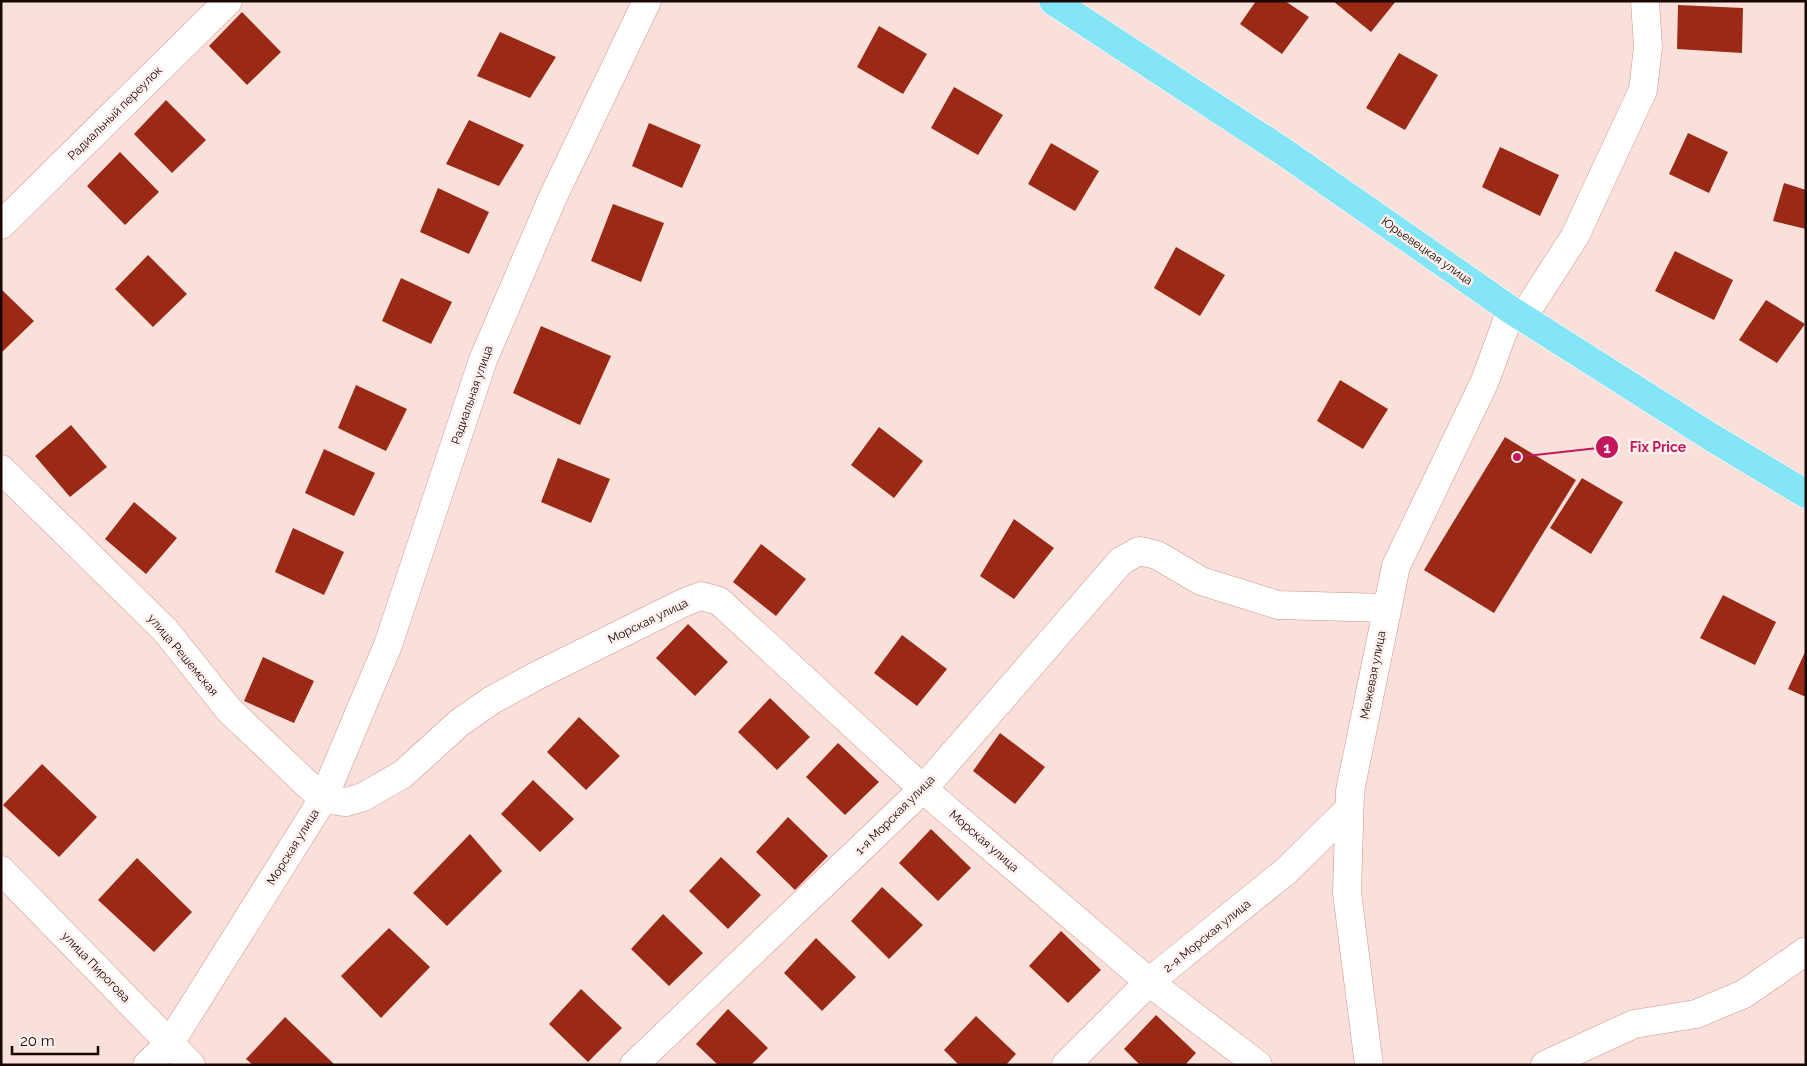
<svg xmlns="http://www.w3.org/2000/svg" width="1807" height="1066" font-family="Raleway,sans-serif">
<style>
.building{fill:#9a2a15}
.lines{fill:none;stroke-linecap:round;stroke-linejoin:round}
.minor-casing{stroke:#ce9589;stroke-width:29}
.major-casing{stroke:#fff;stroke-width:29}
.minor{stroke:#fff;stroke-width:28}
.major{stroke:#83e5f5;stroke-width:28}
.labels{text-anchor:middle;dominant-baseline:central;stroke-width:5;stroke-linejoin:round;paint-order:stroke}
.street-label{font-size:12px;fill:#1a0704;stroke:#fdf0ed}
.leader{fill:none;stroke:#c2185b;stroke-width:2}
.callout-dot{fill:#c2185b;stroke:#fdf0ed;stroke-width:2}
.mark-label{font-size:15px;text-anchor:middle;font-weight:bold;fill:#fff}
.callout-label{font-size:14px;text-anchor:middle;font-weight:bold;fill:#c2185b;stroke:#fdf0ed;stroke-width:5;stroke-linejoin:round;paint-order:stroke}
</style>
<rect width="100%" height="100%" fill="#f9e0da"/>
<path class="building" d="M 1256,1 L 1285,1 L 1309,17 L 1282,54 L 1240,24 Z
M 1333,1 L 1396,1 L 1371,32 Z
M 1678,5 L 1743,8 L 1742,53 L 1677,49 Z
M 242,12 L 281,52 L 247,85 L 209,46 Z
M 879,26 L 927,54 L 903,94 L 857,67 Z
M 500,32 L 556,57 L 530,98 L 477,76 Z
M 1399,53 L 1438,75 L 1405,130 L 1366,108 Z
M 954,87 L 1003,115 L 978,155 L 931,128 Z
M 166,100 L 206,140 L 172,173 L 134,134 Z
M 469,120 L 524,145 L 499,186 L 446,164 Z
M 649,123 L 701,145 L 682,188 L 632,166 Z
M 1688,133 L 1728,152 L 1709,193 L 1669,174 Z
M 1051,143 L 1099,171 L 1075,211 L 1028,184 Z
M 1500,147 L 1559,175 L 1540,216 L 1482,187 Z
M 120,152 L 159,192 L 125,225 L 87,186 Z
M 1784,183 L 1806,190 L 1806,229 L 1773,221 Z
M 438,188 L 489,212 L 469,254 L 420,232 Z
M 613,204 L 664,223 L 641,282 L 591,261 Z
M 1176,247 L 1225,275 L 1200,316 L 1154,288 Z
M 1675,251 L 1733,280 L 1714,320 L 1655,291 Z
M 148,255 L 187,294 L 153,327 L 115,289 Z
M 401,278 L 452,302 L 431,344 L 382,321 Z
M 1,289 L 34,321 L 1,353 Z
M 1766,300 L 1805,324 L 1777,363 L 1739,340 Z
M 541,326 L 611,356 L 580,425 L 513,393 Z
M 1340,380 L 1388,409 L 1363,449 L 1317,421 Z
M 356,385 L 407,409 L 386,451 L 338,428 Z
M 71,425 L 107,467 L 70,497 L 35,456 Z
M 879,427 L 923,461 L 894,498 L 851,465 Z
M 1505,437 L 1576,480 L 1494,613 L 1424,570 Z
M 324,449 L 375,473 L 354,516 L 305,493 Z
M 558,458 L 610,479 L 591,523 L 541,502 Z
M 1582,478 L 1623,502 L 1591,554 L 1550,528 Z
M 134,502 L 177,538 L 146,574 L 105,539 Z
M 1014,519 L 1054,548 L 1014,599 L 980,576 Z
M 293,528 L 344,552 L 324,595 L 275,572 Z
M 761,544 L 806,579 L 776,616 L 733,582 Z
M 1723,595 L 1776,622 L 1755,665 L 1700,638 Z
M 688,624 L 728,662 L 695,696 L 656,658 Z
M 902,635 L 947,669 L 917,706 L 874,673 Z
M 1806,650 L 1806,697 L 1788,689 Z
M 263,657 L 314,681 L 294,723 L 244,701 Z
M 770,698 L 810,737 L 777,770 L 738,732 Z
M 579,717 L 620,756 L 586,790 L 547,752 Z
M 1000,733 L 1045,767 L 1015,804 L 973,771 Z
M 838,743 L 879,782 L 845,815 L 806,777 Z
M 42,764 L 97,817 L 59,857 L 3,805 Z
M 533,780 L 574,819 L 540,852 L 501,814 Z
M 788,817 L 828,856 L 795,890 L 756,852 Z
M 931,829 L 971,868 L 938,901 L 899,863 Z
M 470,834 L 502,871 L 447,926 L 413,893 Z
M 721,857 L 761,895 L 728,929 L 689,891 Z
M 137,858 L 192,912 L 154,952 L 98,900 Z
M 882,887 L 923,925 L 889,959 L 851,921 Z
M 663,914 L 703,953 L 669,986 L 631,949 Z
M 389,928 L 430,967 L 381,1018 L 341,976 Z
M 1061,931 L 1101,970 L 1068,1003 L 1029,966 Z
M 816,938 L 856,977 L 822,1011 L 784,973 Z
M 581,989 L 622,1028 L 588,1062 L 549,1024 Z
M 728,1009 L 768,1048 L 751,1065 L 718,1065 L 696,1044 Z
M 1156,1015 L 1196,1053 L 1185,1065 L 1140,1065 L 1124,1049 Z
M 976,1016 L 1016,1054 L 1006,1065 L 959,1065 L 944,1050 Z
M 285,1017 L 335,1065 L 253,1065 L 246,1059 Z"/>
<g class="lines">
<defs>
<path id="minor" d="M 1,225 L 228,1
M 1523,317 L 1575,236 L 1643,90 L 1648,47 L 1645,1
M 1,469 L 165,630 L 229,710 L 323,799
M 323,799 L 346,802 L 363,797 L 403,774 L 459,723 L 492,700 L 538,675 L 685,602 L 701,596 L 719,601 L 923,789 L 1149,982 L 1258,1065
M 1,870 L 191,1065
M 147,1065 L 170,1043 L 323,799 L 388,645 L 483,360 L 553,197 L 647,1
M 634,1065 L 923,789 L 1121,561 L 1139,551 L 1157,555 L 1201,581 L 1278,605 L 1386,608
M 1066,1065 L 1149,982 L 1286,871 L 1349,809
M 1369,1065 L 1347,893 L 1350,791 L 1396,566 L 1485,381 L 1511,310
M 1545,1065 L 1634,1024 L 1696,1014 L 1744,994 L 1806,951"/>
<path id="major" d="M 1053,1 L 1284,152 L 1511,310 L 1711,437 L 1806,494"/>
</defs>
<use href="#minor" class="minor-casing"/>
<use href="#major" class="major-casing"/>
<use href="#minor" class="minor"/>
<use href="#major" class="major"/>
</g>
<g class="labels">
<g class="street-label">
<text transform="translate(115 113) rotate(-45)">Радиальный переулок</text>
<text transform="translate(1427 251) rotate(35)">Юрьевецкая улица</text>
<text transform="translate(472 395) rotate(-71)">Радиальная улица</text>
<text transform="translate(648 621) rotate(-26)">Морская улица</text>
<text transform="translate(183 655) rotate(50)">улица Решемская</text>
<text transform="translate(1373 675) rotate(-79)">Межевая улица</text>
<text transform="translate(895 815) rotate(-45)">1-я Морская улица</text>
<text transform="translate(984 841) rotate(41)">Морская улица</text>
<text transform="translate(293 847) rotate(-58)">Морская улица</text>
<text transform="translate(1207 936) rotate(-39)">2-я Морская улица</text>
<text transform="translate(96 967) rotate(46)">улица Пирогова</text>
</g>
</g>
<path class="leader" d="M1517 457L1607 447"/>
<g class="callout-dot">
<circle cx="1517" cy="457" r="5"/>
<circle cx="1607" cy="447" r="12"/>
</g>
<g class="mark-label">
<text x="1607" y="453">1</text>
</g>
<g class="callout-label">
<text x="1658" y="452">Fix Price</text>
</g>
<rect width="1807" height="1066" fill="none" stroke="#1a0704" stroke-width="5"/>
<path d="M12 1046v8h86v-8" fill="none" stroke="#1a0704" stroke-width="2.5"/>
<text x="20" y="1046" font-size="15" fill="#1a0704" stroke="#fdf0ed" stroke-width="4" paint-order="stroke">20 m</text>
</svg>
